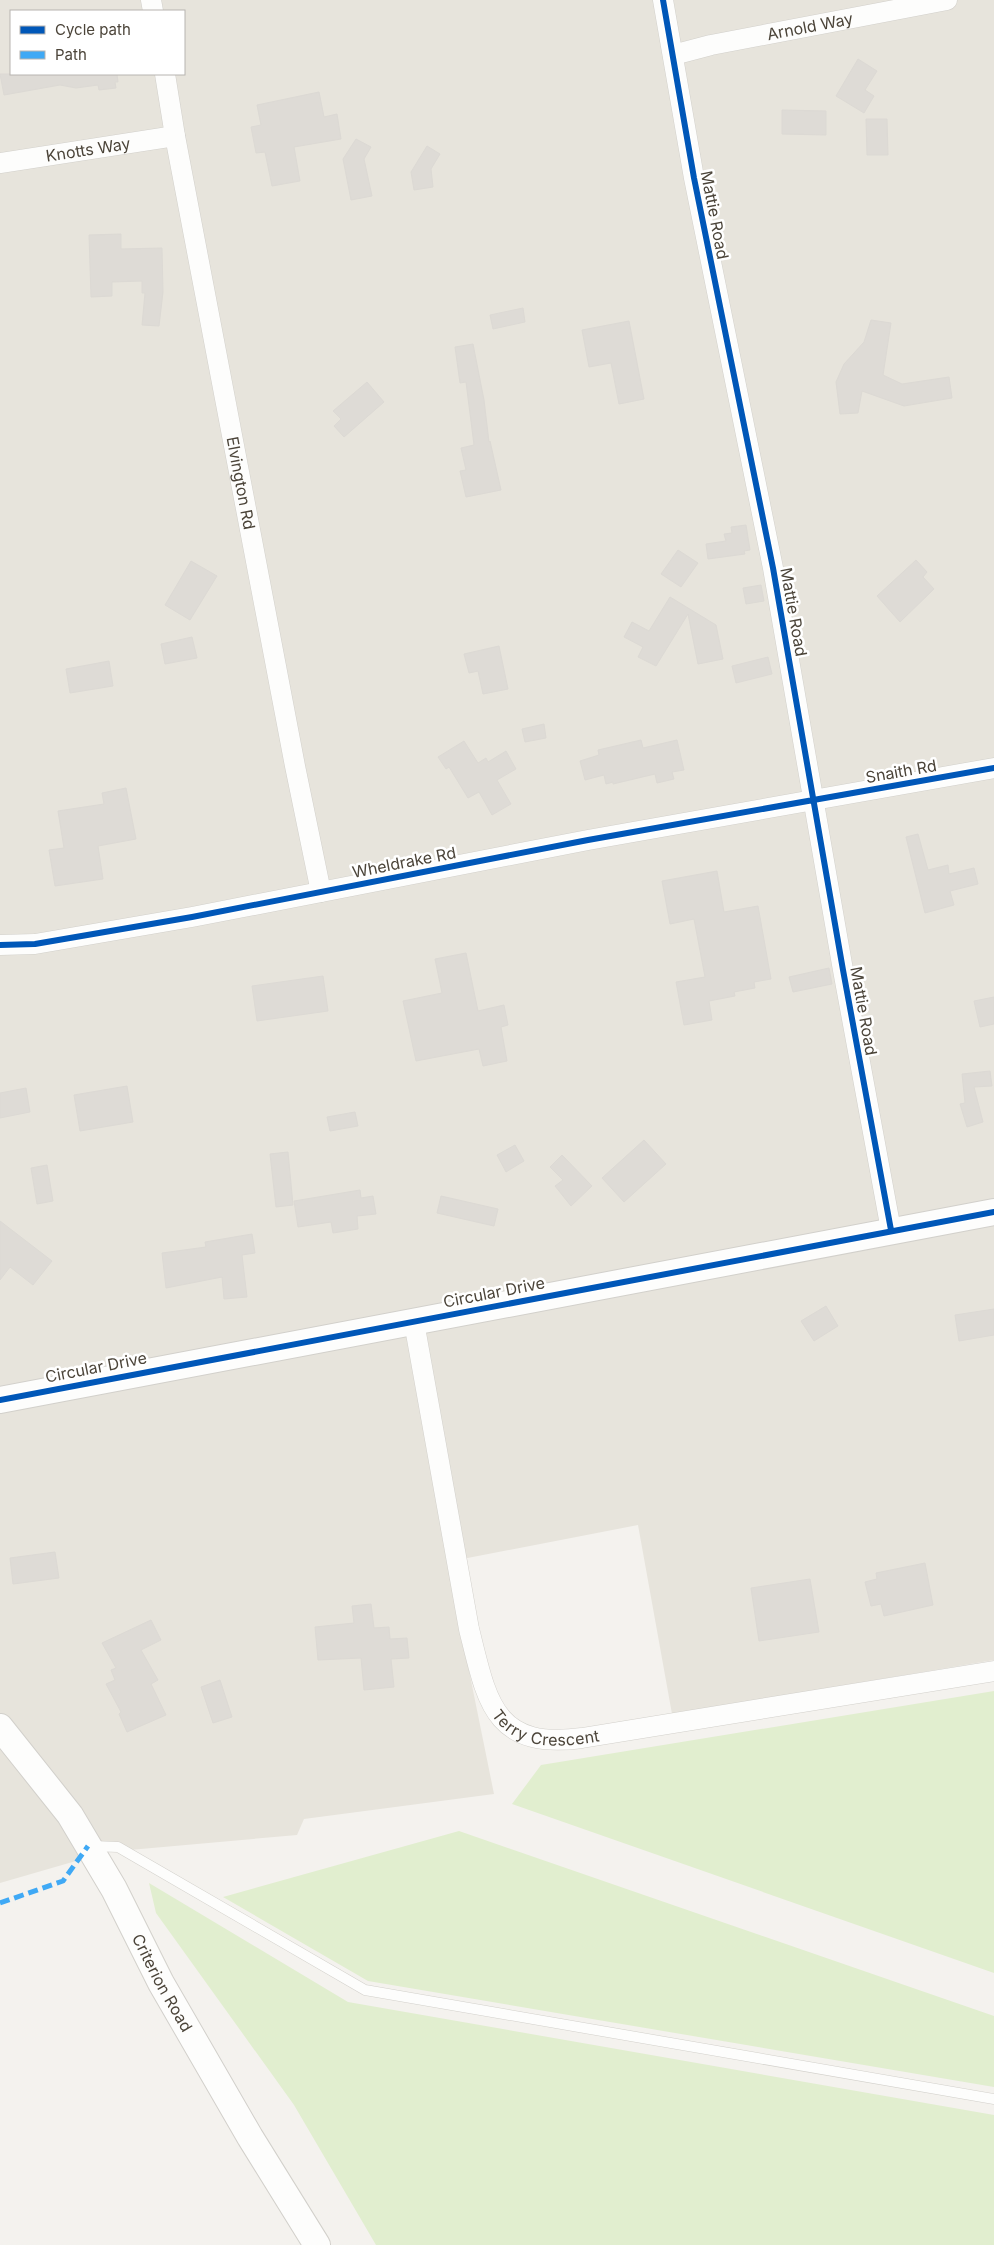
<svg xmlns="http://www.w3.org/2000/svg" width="994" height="2245" font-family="Inter,sans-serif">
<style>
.residential{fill:#e7e4dc;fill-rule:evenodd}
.green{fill:#e1eecf}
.building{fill:#dedbd6;stroke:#dcd9d4}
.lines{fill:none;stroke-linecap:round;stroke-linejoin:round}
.service-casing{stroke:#d2d0cb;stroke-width:11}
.minor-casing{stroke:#d2d0cb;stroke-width:21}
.tertiary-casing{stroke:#d2d0cb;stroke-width:28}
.service{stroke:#fdfdfc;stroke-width:10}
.minor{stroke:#fdfdfc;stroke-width:20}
.tertiary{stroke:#fdfdfc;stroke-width:26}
.quiet{stroke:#3fa9f5;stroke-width:5;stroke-dasharray:10 5;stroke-linecap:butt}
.cycleway-casing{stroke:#fff;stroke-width:9}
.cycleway{stroke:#0057b8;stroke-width:6}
.labels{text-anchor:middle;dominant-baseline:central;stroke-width:5;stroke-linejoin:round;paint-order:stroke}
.street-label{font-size:16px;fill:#4b4439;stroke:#fff}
</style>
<rect width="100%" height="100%" fill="#f4f2ee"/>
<path class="residential" d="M 0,0 L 994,0 L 994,1660 L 672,1714 L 638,1525 L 447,1562 L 494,1794 L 304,1819 L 297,1835 L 107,1852 L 0,1883 ZM 11,11 L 184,11 L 184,74 L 11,74 Z"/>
<path class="green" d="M 994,1691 L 994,1973 L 512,1804 L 541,1765 Z
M 459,1831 L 994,2016 L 994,2087 L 368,1981 L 223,1897 Z
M 149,1883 L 348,2002 L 994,2115 L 994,2245 L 376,2245 L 294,2105 L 156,1913 Z"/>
<path class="building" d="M 858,59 L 877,71 L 865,90 L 874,96 L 864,113 L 836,96 Z
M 0,74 L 117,74 L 118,82 L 115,82 L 116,88 L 99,90 L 98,85 L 76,88 L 60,85 L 4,95 Z
M 319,92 L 324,117 L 337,114 L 341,139 L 294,147 L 300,181 L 272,186 L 265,152 L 256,153 L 251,127 L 261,125 L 257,105 Z
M 782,110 L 826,111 L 826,135 L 782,134 Z
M 866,119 L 887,119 L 888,155 L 867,155 Z
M 356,139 L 371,147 L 364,159 L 372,196 L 351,200 L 343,159 Z
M 427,146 L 440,154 L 431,169 L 433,187 L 414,190 L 411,172 Z
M 121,234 L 121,249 L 162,248 L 163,292 L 159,326 L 142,325 L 145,293 L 142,293 L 142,281 L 112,282 L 112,296 L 91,297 L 89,235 Z
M 523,308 L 525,322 L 493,329 L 490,315 Z
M 871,320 L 891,323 L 883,375 L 902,384 L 949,377 L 952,398 L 904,406 L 862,391 L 858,413 L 840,414 L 836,382 L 844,364 L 864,342 Z
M 629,321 L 644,399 L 619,404 L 611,363 L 589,367 L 582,330 Z
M 473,344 L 484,400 L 489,442 L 490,441 L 501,490 L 466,497 L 460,471 L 466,470 L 461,448 L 474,445 L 466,382 L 460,383 L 455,347 Z
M 367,382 L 384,402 L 344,437 L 334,426 L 341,419 L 333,411 Z
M 746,525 L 750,550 L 744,551 L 745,554 L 708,559 L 706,544 L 726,541 L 724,534 L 732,533 L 731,527 Z
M 678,550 L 698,563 L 681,587 L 661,574 Z
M 916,560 L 927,572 L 923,577 L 934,589 L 900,622 L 877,596 Z
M 191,561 L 217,576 L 190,620 L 165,605 Z
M 761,585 L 764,601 L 746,604 L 743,588 Z
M 670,597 L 716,625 L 723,659 L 698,664 L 688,614 L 656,666 L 638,657 L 643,647 L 624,637 L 632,622 L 649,631 Z
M 192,637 L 197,658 L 165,664 L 161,644 Z
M 499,646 L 508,689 L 483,694 L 478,671 L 469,673 L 464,654 Z
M 768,657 L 772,674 L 736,683 L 732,666 Z
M 109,661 L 113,686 L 70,693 L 66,669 Z
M 544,724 L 546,738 L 525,742 L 522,729 Z
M 641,740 L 643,748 L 677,740 L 684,770 L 672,772 L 674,779 L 657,783 L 655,774 L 613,784 L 613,782 L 606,784 L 604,775 L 585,780 L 580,761 L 599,755 L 598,750 Z
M 464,741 L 478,763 L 486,758 L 488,762 L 506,751 L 516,769 L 497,780 L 511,804 L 492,815 L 479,792 L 468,798 L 449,767 L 446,769 L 438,757 Z
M 126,788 L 136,839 L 98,846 L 103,879 L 55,886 L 49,850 L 64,848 L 58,811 L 104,804 L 102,793 Z
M 918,834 L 928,870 L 948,865 L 949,874 L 974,868 L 978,884 L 950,891 L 954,905 L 925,913 L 906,837 Z
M 717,871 L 724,912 L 758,906 L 771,979 L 754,982 L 755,988 L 734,992 L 735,996 L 709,1001 L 712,1020 L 684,1025 L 676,982 L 705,977 L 694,919 L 670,924 L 662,881 Z
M 466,953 L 478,1011 L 504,1005 L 508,1025 L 501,1027 L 507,1061 L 483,1066 L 479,1049 L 416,1061 L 403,1001 L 442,993 L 435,959 Z
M 829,968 L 832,984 L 793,992 L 789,977 Z
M 323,976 L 328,1011 L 257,1021 L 252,986 Z
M 994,997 L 994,1024 L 980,1027 L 974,1001 Z
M 990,1071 L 992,1086 L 974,1087 L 983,1122 L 967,1127 L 960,1104 L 965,1103 L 962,1074 Z
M 127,1086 L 133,1122 L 80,1131 L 74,1095 Z
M 26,1088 L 30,1112 L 0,1118 L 0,1093 Z
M 355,1112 L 358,1126 L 330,1131 L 327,1117 Z
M 644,1140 L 666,1164 L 624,1202 L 602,1178 Z
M 515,1145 L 524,1161 L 506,1172 L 497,1155 Z
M 288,1152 L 293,1205 L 276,1207 L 270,1154 Z
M 562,1155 L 592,1186 L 571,1206 L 555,1186 L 563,1180 L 550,1167 Z
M 47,1165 L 53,1201 L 37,1204 L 31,1168 Z
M 360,1190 L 361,1198 L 373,1196 L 376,1214 L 357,1216 L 358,1229 L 333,1233 L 331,1222 L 298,1227 L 294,1201 Z
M 441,1196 L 498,1209 L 494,1226 L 437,1213 Z
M 0,1221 L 52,1261 L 33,1285 L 10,1267 L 0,1280 Z
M 252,1234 L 255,1253 L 242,1255 L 247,1297 L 224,1299 L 222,1277 L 166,1288 L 162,1253 L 206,1247 L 205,1242 Z
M 826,1306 L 838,1326 L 814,1341 L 801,1321 Z
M 994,1309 L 994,1335 L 959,1341 L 955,1315 Z
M 55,1552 L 59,1578 L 13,1584 L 10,1558 Z
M 925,1563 L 933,1605 L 884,1616 L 881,1604 L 871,1606 L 865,1582 L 877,1579 L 876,1573 Z
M 810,1579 L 819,1632 L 759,1641 L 751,1588 Z
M 371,1604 L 374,1628 L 389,1627 L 390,1639 L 407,1638 L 409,1658 L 391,1659 L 394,1687 L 364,1690 L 361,1658 L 318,1660 L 315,1627 L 354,1623 L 352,1606 Z
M 151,1620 L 161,1640 L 141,1650 L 158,1680 L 151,1684 L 166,1715 L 127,1732 L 119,1714 L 121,1712 L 106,1684 L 115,1680 L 111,1670 L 116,1668 L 102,1643 Z
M 220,1680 L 232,1717 L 213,1723 L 201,1687 Z"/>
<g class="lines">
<defs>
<path id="service" d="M 92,1846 L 118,1847 L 365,1990 L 994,2099"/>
<g id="minor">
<path d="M 151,0 L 153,11"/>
<path d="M 663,0 L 694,178 L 773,568 L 843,970 L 891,1230"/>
<path id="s1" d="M 673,55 L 711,45 L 947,0"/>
<path id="s2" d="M 165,74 L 175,136 L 295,766 L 321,892"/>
<path id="s3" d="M 0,163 L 175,136"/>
<path d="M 0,945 L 35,944 L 192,917 L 588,840 L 994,768"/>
<path id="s4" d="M 414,1322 L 469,1629 C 487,1701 493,1750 582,1738 L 994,1671"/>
</g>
<g id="tertiary">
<path d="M 0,1400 L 994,1212"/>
<path id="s5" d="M 0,1727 L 70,1815 L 114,1889 L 161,1983 L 250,2137 L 317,2245"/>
</g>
</defs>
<use href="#service" class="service-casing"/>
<use href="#minor" class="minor-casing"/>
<use href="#tertiary" class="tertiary-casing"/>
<use href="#service" class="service"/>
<use href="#minor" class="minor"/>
<use href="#tertiary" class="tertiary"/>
<path class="quiet" d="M 0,1903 L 63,1881 L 88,1846"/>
<defs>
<path id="cycleway" d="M 663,0 L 694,178 L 773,568 L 843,970 L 891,1230
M 0,945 L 35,944 L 192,917 L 588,840 L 994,768
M 0,1400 L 994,1212"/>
</defs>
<use href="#cycleway" class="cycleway-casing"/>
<use href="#cycleway" class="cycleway"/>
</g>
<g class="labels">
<g class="street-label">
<text stroke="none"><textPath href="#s1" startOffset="140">Arnold Way</textPath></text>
<text stroke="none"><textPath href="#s3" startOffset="89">Knotts Way</textPath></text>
<text transform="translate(715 215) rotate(79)">Mattie Road</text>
<text stroke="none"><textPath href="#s2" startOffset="416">Elvington Rd</textPath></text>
<text transform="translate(794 612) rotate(80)">Mattie Road</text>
<text transform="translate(901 771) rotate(-10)">Snaith Rd</text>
<text transform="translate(404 862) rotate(-11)">Wheldrake Rd</text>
<text transform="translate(864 1011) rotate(80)">Mattie Road</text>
<text transform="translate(494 1292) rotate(-11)">Circular Drive</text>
<text transform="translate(96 1367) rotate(-11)">Circular Drive</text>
<text stroke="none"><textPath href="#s4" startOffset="455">Terry Crescent</textPath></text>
<text stroke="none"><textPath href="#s5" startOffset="304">Criterion Road</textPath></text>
</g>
</g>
<rect x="10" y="10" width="175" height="65" fill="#ffffff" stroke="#b7b4b0"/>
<rect x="20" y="26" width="25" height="8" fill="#0057b8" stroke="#b7b4b0"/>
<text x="55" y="35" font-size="15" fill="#4b4439">Cycle path</text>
<rect x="20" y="51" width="25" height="8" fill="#3fa9f5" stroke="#b7b4b0"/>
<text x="55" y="60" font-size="15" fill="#4b4439">Path</text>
</svg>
